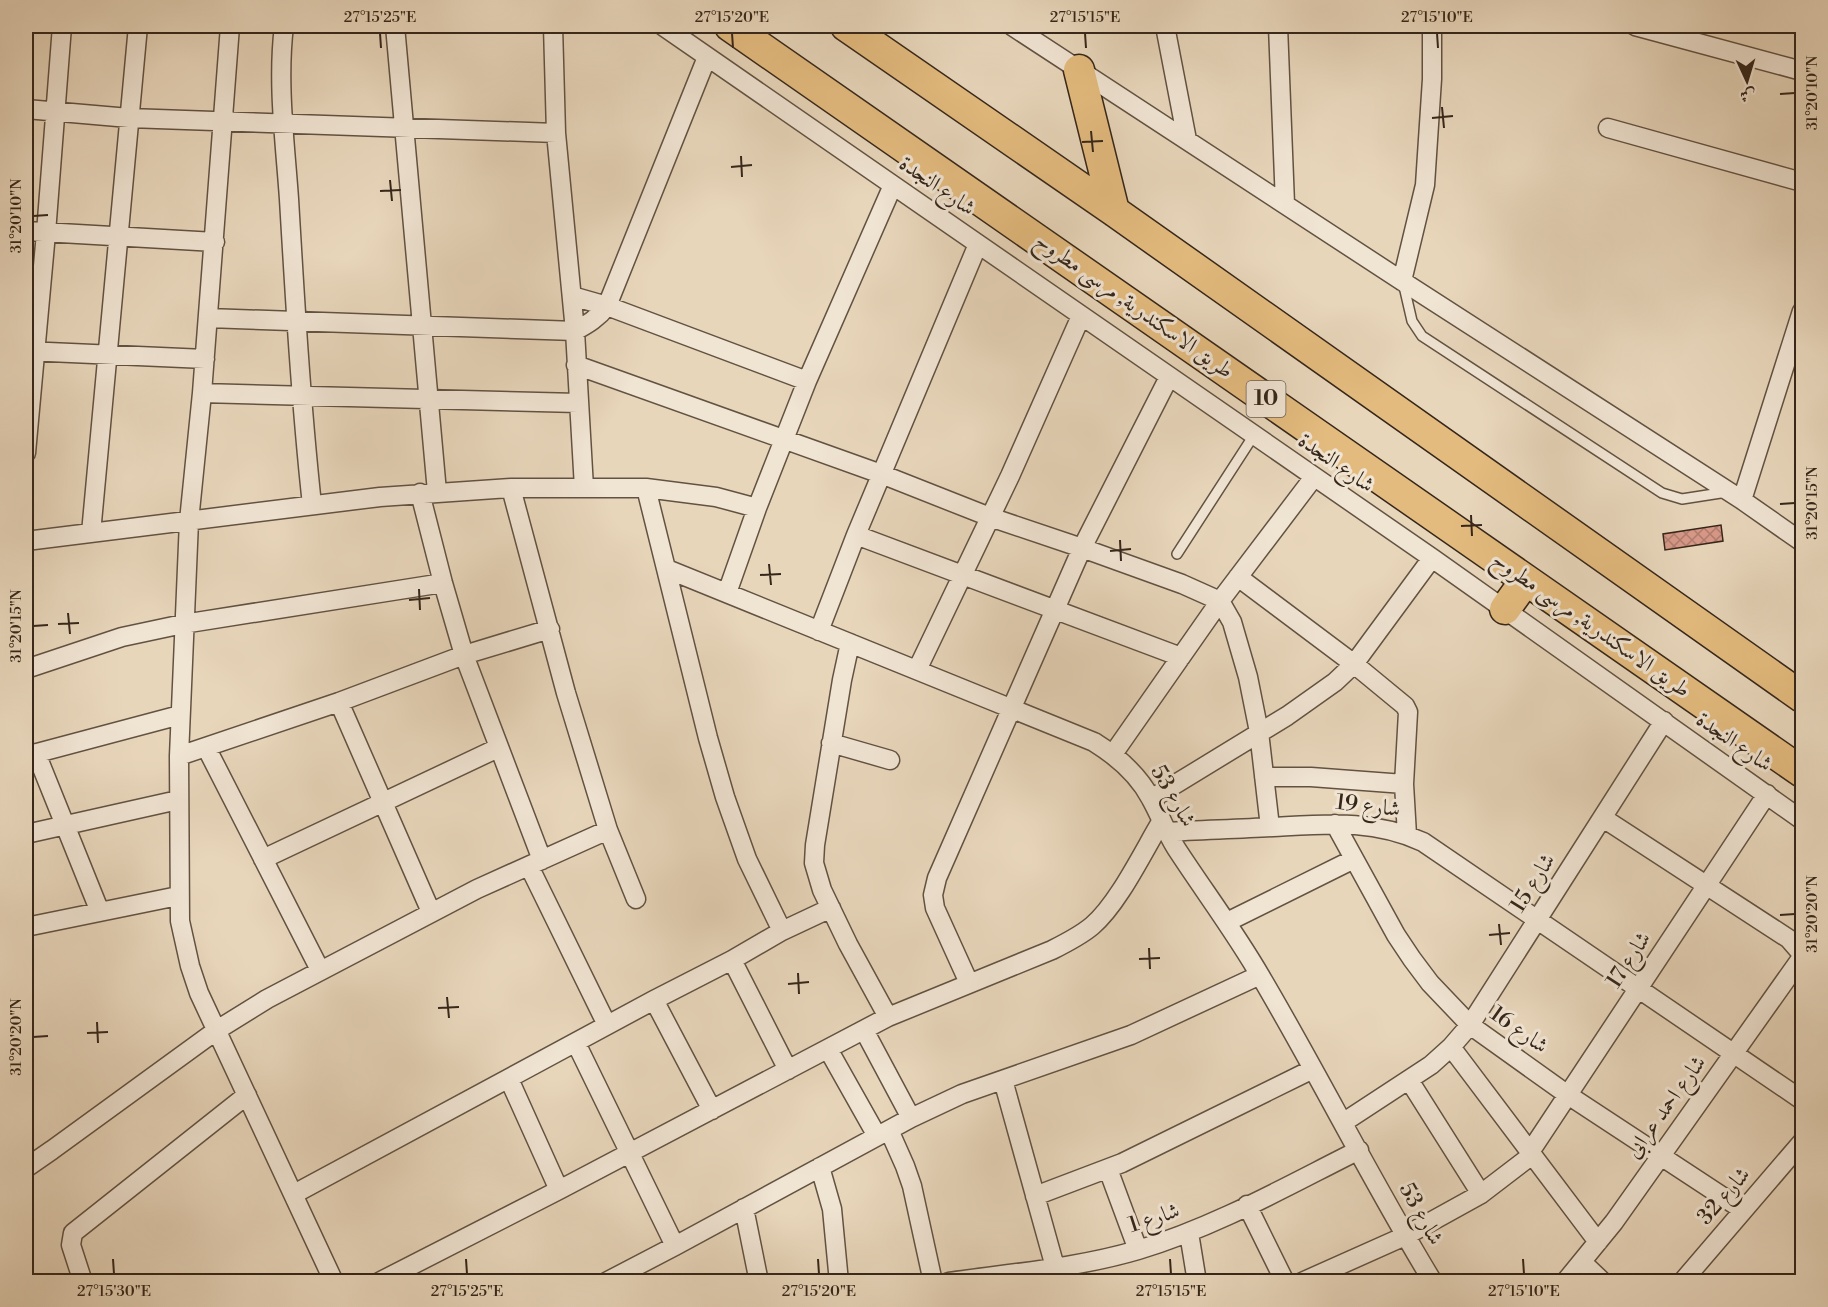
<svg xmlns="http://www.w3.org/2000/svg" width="1828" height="1307" font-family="'Libre Bodoni',Amiri,serif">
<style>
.building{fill:url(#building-cross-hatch);stroke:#35261a;stroke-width:1.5}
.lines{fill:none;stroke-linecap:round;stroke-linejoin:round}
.service-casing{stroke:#625242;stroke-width:12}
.minor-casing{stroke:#625242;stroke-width:21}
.primary-casing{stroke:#35261a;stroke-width:33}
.service{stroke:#f0e4d3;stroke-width:9}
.minor{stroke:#f0e4d3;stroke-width:18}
.primary{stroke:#e4bb7e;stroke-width:30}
.ticks{fill:none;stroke:#35261a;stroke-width:2}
.labels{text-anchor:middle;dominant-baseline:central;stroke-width:6;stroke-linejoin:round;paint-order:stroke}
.shield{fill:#f0e4d3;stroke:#6d5f52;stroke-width:1.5}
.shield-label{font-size:21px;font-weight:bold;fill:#35261a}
.street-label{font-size:22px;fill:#35261a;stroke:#f0e4d3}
.neatline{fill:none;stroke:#35261a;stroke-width:2}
.ticks-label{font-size:15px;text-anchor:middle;fill:#35261a}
</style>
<defs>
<pattern id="building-cross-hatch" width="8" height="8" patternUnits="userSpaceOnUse" patternTransform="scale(1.5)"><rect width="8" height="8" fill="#d79888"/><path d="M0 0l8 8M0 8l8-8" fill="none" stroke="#af7c6e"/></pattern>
</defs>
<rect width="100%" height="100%" fill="#e8d6bb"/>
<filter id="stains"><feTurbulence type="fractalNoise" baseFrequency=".00333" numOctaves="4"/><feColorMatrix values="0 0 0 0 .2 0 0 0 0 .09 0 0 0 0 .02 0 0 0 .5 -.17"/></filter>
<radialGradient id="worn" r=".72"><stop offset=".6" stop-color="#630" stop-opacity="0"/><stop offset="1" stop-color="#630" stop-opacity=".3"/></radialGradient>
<path class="building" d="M 1721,525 L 1723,541 L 1665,550 L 1663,534 Z"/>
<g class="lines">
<defs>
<path id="service" d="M 1403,282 L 1412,321 L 1422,336 L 1662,493 L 1682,499 L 1727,492
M 1177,554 L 1254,435"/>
<path id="minor" d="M 230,26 L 202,393 L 189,521 L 179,756 L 180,921 L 190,966 L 199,993 L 334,1282
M 284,26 C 277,82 285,142 289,199 C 295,301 301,403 312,505
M 395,26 L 437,492
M 553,26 L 556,133 L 575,331 L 584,488
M 663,26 L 1432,558 L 1802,820
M 1012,26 L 1402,281 L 1742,500 L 1802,542
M 1165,26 L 1187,140
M 1278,26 L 1285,204
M 1635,26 L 1802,71
M 26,109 L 129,118 L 556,133
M 1608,128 L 1802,182
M 26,231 L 215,242
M 1402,281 L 1425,185 L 1432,79 L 1432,26
M 572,296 L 607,306 L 807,381
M 208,318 L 575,331 C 588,324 598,318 607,306 L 707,57
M 26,351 L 205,359
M 576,365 L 881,474 L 990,517 L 1082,548 L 1182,584 L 1220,601 L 1232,622 L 1248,677 L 1259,732 L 1270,827
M 202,393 L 578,403
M 26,453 L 46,233 L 62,26
M 511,488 L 566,693 L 608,830 L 636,899
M 646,488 L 708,738 L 725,797 L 747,859 L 782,931
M 420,493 L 443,583 L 464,655 L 542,860
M 1742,500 L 1802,311
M 91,533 L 138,26
M 856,535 L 1181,657
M 26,541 L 380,497 L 511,488 L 646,488 L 716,497 L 757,508
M 667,569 L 1094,742 C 1118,757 1138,774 1151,799 C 1160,815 1166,832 1176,848 C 1204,891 1235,932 1261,977 C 1320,1077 1372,1182 1433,1282
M 1238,577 L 1354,664 L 1405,706 L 1408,712 L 1404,784 L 1407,835
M 727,593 L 757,508 L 807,381 L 893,185
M 819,631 L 856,535 L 978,244
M 850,643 L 842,680 L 815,845 L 814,863 L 822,890 L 848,944 L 888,1017
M 26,669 L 122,637 L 183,624 L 443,583
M 917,670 L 1010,476 L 1081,316
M 339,702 L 431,912
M 831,743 L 890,760
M 206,747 L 320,970
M 36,753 L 100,912
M 1113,754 L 1220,601 L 1314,477
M 26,756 L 180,715
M 179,756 L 339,702 L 464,655 L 550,629
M 1264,777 L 1311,777 L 1404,784
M 1151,799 L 1287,716 L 1335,682 L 1354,664 L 1432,558
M 1603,818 L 1789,939 L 1802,954
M 1335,824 L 1396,935 L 1412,959 L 1430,983 L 1470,1025 L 1568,1095 L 1743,1210
M 1166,832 C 1202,830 1238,829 1273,827 C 1327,824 1373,819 1423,842 L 1802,1100
M 26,834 L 178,800
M 263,859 L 498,748
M 529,866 L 607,1025
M 1227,922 L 1354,859
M 26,927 L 178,896
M 732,960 L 788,1070
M 969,983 L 935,908 L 933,895 L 937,878 L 1082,548 L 1169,377
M 654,1000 L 712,1110
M 864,1030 L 911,1118
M 576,1043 L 675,1246
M 1451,1047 L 1598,1242
M 828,1049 L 877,1136
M 509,1079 L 559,1190
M 1003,1080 L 1055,1267
M 1409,1080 L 1481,1194
M 1344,1122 L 1431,1065 L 1451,1047 L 1470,1025 L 1664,721
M 889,1130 L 905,1166 L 912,1186 L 933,1282
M 1530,1152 L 1767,794
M 820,1167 L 832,1209 L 839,1282
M 26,1168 L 52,1150 L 217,1030 L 267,999 L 477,889 L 608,830
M 1108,1169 L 1138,1250
M 294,1194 L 654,1000 L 732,960 L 782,931 L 831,908
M 1035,1196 L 1122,1163 L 1313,1069
M 1247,1205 L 1285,1282
M 744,1208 L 759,1282
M 1189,1233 L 1197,1282
M 1582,1262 L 1603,1282
M 83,1282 L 71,1245 L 73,1233 L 247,1095
M 379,1282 L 559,1190 L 888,1017 L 1052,950 C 1066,943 1080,936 1092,926 C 1118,904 1143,852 1161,822
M 606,1282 L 675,1246 L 911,1118 L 962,1094 L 1131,1035 L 1260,975
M 949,1282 C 1012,1273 1077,1268 1138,1250 C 1215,1227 1287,1186 1359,1150
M 1302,1282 L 1405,1236 L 1481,1194 L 1532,1155
M 1565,1282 L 1614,1222 L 1802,957
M 1682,1282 L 1802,1142"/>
<path id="primary" d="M 730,26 L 1802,772
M 846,26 L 1114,211 L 1802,697
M 1079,70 L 1114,211
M 1505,609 L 1526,580"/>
</defs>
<use href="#service" class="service-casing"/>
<use href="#minor" class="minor-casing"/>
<use href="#primary" class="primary-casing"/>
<use href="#service" class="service"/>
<use href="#minor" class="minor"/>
<use href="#primary" class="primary"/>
</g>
<path class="ticks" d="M 380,33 L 381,48M 732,33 L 733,48M 1085,33 L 1086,48M 1437,33 L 1438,48M 1780,94 L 1795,93M 1442,107 L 1444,128M 1432,118 L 1453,116M 1091,131 L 1093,152M 1082,142 L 1103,141M 741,156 L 742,177M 731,167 L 752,165M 390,180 L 392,201M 380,191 L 401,190M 33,216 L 48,215M 1780,504 L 1795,503M 1471,515 L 1472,536M 1461,526 L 1482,525M 1120,540 L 1121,561M 1110,551 L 1131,549M 769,564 L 771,585M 760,575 L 781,574M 419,589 L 420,610M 409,600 L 430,598M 68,613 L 70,634M 58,624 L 79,623M 33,626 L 48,625M 1780,915 L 1795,914M 1499,924 L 1501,945M 1489,935 L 1510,933M 1149,948 L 1150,969M 1139,959 L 1160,958M 798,973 L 799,994M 788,984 L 809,982M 447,997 L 449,1018M 438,1008 L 459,1007M 97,1022 L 98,1043M 87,1033 L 108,1032M 33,1037 L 48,1036M 113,1259 L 114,1274M 466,1259 L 467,1274M 818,1259 L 819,1274M 1170,1259 L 1171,1274M 1523,1259 L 1524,1274"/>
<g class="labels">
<rect class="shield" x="1246.5" y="381" width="39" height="36" rx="4.5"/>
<g class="shield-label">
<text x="1266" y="399">10</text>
</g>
<g class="street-label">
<text transform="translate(937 186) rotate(35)">شارع النجدة</text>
<text transform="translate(1134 306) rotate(35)">طريق الاسكندرية, مرسى مطروح</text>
<text transform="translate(1336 463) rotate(35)">شارع النجدة</text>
<text transform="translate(1591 625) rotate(35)">طريق الاسكندرية, مرسى مطروح</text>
<text transform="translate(1734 742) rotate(35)">شارع النجدة</text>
<text transform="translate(1173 796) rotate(60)">شارع 53</text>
<text transform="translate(1368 806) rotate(7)">شارع 19</text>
<text transform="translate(1533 883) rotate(-58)">شارع 15</text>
<text transform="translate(1629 960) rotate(-57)">شارع 17</text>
<text transform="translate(1519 1030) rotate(35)">شارع 16</text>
<text transform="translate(1666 1107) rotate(-54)">شارع احمد عرابى</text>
<text transform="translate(1724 1196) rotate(-49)">شارع 32</text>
<text transform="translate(1421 1214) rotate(61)">شارع 53</text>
<text transform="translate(1154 1218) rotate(-18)">شارع 1</text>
</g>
</g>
<rect width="1828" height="1307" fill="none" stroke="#e8d6bb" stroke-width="66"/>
<g transform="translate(1747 81) rotate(176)" stroke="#f0e4d3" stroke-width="4.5" paint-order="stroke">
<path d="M0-4.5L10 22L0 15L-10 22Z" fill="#35261a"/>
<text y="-9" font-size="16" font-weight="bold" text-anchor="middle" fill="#35261a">ش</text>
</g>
<rect x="33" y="33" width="1762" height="1241" class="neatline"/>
<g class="ticks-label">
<text x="380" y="22">27°15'25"E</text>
<text x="732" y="22">27°15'20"E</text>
<text x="1085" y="22">27°15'15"E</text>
<text x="1437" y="22">27°15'10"E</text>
<text transform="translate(1812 93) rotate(-90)" y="5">31°20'10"N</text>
<text transform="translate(16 216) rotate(-90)" y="5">31°20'10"N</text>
<text transform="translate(1812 503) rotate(-90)" y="5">31°20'15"N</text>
<text transform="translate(16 626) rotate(-90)" y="5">31°20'15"N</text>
<text transform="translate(1812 914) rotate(-90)" y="5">31°20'20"N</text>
<text transform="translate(16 1037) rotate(-90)" y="5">31°20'20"N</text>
<text x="114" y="1296">27°15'30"E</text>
<text x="467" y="1296">27°15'25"E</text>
<text x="819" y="1296">27°15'20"E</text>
<text x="1171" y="1296">27°15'15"E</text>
<text x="1524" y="1296">27°15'10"E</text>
</g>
<rect width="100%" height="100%" filter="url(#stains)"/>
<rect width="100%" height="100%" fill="url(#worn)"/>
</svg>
